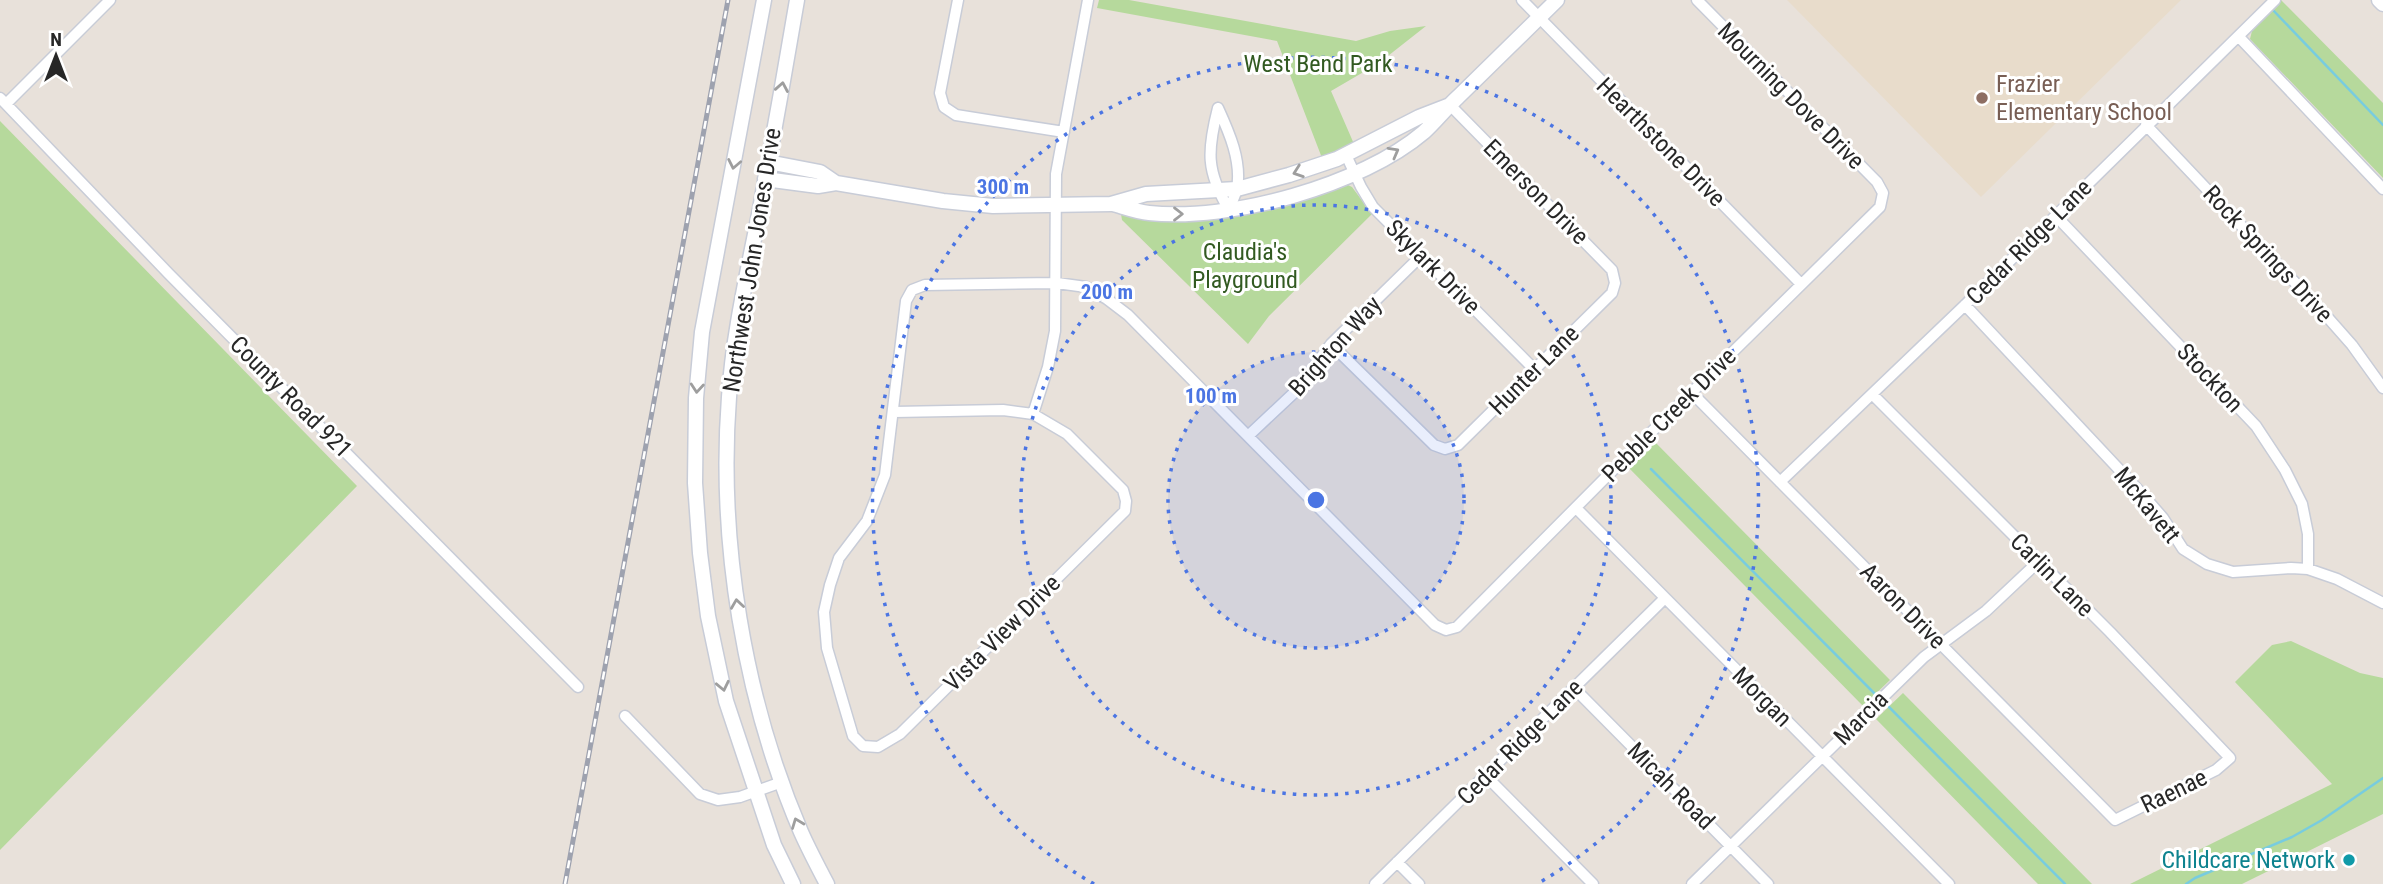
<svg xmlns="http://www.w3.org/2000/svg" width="2383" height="884" font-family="'Roboto Condensed',sans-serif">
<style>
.education{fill:#e8dccb}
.green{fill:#b6d99c}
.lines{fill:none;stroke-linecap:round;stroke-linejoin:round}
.stream{stroke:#78ccdf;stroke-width:2.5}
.street-casing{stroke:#c8ccd7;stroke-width:13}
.secondary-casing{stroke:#c8ccd7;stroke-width:17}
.street{stroke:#fff;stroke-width:10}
.secondary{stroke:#fff;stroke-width:14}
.rail-casing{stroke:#9ea2af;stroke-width:5}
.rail{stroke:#fff;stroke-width:2.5;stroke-dasharray:8;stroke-linecap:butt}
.oneway{stroke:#9e9e9e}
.ring{fill:none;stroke:#4b75e3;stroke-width:3.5;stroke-dasharray:3.5 7}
.education-dot{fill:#8d6e63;stroke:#fff;stroke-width:2.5}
.culture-dot{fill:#0f9aa8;stroke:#fff;stroke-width:2.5}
.labels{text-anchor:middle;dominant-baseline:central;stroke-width:6;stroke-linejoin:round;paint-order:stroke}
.park-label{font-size:24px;fill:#325a21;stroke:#fff}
.education-label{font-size:24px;fill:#785e54;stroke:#fff;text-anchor:start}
.street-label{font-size:24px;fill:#272727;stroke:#fff}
.culture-label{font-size:24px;fill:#0d838f;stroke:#fff;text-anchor:end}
.centre{fill:#4b75e3;stroke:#fff;stroke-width:3.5}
.ring-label{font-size:21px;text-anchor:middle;font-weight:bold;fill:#4b75e3;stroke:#fff;stroke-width:6;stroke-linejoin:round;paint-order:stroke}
</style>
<rect width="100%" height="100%" fill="#e8e1da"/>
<path class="education" d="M 1787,0 L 2181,0 L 1981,197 Z"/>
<path class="green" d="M 1099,0 L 1129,0 L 1356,41 L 1390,31 L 1426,26 L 1379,63 L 1331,91 L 1354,144 L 1322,158 L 1277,41 L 1097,8 Z
M 2281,0 L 2383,103 L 2383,178 L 2250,39 L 2253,27 Z
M 0,121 L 357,486 L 0,850 Z
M 1346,184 L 1352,187 L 1372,214 L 1269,316 L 1248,344 L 1122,220 L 1121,214 L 1155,218 Z
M 1653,440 L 1890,680 L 1863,706 L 1627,466 Z
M 2291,641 L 2360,673 L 2383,678 L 2383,814 L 2242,884 L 2130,884 L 2332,784 L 2235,682 L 2272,645 Z
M 1903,693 L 2092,884 L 2038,884 L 1876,719 Z"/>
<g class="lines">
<path class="stream" d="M 2271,8 L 2383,125
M 1651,469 L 1878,697
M 1883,701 L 2065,884
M 2186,884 L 2195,878 L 2292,837 L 2322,820 L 2383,778"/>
<defs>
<path id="street" d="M 958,0 L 940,93 L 944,107 L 956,115 L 1064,132
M 1522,0 L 1801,284
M 2239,37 L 2383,189
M 0,98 L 6,104 L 110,0
M 6,104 L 169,274 L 578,687
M 1218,108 C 1229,132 1242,161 1237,189 C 1235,196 1231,204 1229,210
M 1218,108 C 1207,151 1206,171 1229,210
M 2146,125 L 2322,311 L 2352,345 L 2383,388
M 1346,155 L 1361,187 L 1373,207 L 1534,369
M 2056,216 L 2256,426 L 2285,470 L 2302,504 L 2308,534 L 2308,569
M 1965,305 L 2143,495 L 2163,518 L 2183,549 L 2207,564 L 2233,572 L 2291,568 L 2308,569 L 2337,579 L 2383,603
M 1331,344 L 1434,445 L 1445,449 L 1458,445 L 1612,293 L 1615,283 L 1612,270 L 1450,105
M 1691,392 L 2115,820 L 2216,770 L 2230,758 L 2110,632 L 1873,395
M 894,412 L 1003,410 L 1033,414 L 1067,434 L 1123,490 L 1126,501 L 1125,511 L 900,734 L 878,747 L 863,746 L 853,736 L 827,648 L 824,612 L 830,585 L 839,558 L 867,521 L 885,475 L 906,301 L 912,290 L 925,285 L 1057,283 L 1086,287 L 1107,299 L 1128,315 L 1435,625 L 1446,630 L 1457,627 L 1625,458 L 1880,207 L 1883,193 L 1877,182 L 1697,0
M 1033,414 L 1048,367 L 1055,331 L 1056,174 L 1088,0
M 1248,436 L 1297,390 L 1331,344 L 1422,255
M 1780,482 L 1965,305 L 2275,0
M 1576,508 L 1949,884
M 1574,688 L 1768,884
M 625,716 L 700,794 L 718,800 L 740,797 L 782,782
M 1486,776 L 1593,884
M 1397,862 L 1419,884
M 1375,884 L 1665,598
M 1692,884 L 1924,657 L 1986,611 L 2038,562"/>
<path id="secondary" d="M 764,0 L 702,332 L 696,398 L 695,483 L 700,553 L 708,616 L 726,701 L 774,845 L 793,884
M 797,0 C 785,70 773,139 760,209 C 748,271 733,333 729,397 C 718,541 744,699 801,832 C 809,850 818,867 827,884
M 2379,0 L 2383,4
M 768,162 L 820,172 L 836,183
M 765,179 L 818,186 L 836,183 L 943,201 L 993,206 L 1111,204 L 1146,194 L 1237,189 L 1289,175 L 1337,159 L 1419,117 L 1450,105
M 1113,204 C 1124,207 1137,212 1149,213 C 1230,222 1362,185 1424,132 C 1436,121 1446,108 1458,97 C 1491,65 1524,32 1557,0"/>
</defs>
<use href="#street" class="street-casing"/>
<use href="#secondary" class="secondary-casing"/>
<use href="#street" class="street"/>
<use href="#secondary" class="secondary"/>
<defs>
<path id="rail" d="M 565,884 L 728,0"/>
</defs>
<use href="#rail" class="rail-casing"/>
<use href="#rail" class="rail"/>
</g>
<defs><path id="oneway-chevron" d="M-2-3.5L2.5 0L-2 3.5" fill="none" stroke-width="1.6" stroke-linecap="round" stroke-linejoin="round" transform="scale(1.75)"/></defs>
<g class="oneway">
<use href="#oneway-chevron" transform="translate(782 87) rotate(-80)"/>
<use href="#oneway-chevron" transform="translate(1394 152) rotate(-29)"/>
<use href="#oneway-chevron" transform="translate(734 164) rotate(101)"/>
<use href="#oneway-chevron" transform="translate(1298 172) rotate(161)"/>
<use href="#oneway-chevron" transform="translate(1178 214)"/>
<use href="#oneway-chevron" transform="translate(697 388) rotate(95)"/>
<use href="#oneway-chevron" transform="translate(737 604) rotate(-98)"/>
<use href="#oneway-chevron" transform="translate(723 686) rotate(78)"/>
<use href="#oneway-chevron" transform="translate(797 823) rotate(-111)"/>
</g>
<circle cx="1316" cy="500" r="148" fill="#4b75e3" fill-opacity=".12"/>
<g class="ring">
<circle cx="1316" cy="500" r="148"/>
<circle cx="1316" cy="500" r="295"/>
<path d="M1094 884A443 443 0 1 1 1537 884"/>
</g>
<circle class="education-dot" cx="1982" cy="98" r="7"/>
<circle class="culture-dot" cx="2349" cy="860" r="7"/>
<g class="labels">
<g class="park-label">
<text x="1318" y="64">West Bend Park</text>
<text x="1245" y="252">Claudia's<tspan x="1245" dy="28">Playground</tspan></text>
</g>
<g class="education-label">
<text x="1996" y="84">Frazier<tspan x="1996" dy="28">Elementary School</tspan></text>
</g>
<g class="street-label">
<text transform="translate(1791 96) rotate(45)">Mourning Dove Drive</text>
<text transform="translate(1661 142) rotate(45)">Hearthstone Drive</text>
<text transform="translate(1536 192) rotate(45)">Emerson Drive</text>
<text transform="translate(2029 242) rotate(-45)">Cedar Ridge Lane</text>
<text transform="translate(2268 254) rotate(47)">Rock Springs Drive</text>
<text transform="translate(752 260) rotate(-81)">Northwest John Jones Drive</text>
<text transform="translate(1433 267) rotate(45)">Skylark Drive</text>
<text transform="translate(1335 346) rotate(-48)">Brighton Way</text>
<text transform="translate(1534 370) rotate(-45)">Hunter Lane</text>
<text transform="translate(2210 378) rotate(47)">Stockton</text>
<text transform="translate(291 397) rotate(45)">County Road 921</text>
<text transform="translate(1669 415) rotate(-45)">Pebble Creek Drive</text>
<text transform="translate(2147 505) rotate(51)">McKavett</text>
<text transform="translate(2052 575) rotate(45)">Carlin Lane</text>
<text transform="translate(1903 606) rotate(45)">Aaron Drive</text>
<text transform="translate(1002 633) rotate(-45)">Vista View Drive</text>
<text transform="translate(1762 697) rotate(45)">Morgan</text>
<text transform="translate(1861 718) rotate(-45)">Marcia</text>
<text transform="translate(1520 742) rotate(-45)">Cedar Ridge Lane</text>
<text transform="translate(1671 786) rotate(45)">Micah Road</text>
<text transform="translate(2174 791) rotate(-26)">Raenae</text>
</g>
<g class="culture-label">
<text x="2335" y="860">Childcare Network</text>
</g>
</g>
<circle cx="1316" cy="500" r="10" class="centre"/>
<g class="ring-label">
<text x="1003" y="194">300 m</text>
<text x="1107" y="299">200 m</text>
<text x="1211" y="403">100 m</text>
</g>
<g transform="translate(56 56)" stroke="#ffffff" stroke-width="5" paint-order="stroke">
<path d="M0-5L12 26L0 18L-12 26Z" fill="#272727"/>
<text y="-10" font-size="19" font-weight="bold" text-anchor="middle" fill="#272727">N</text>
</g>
</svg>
